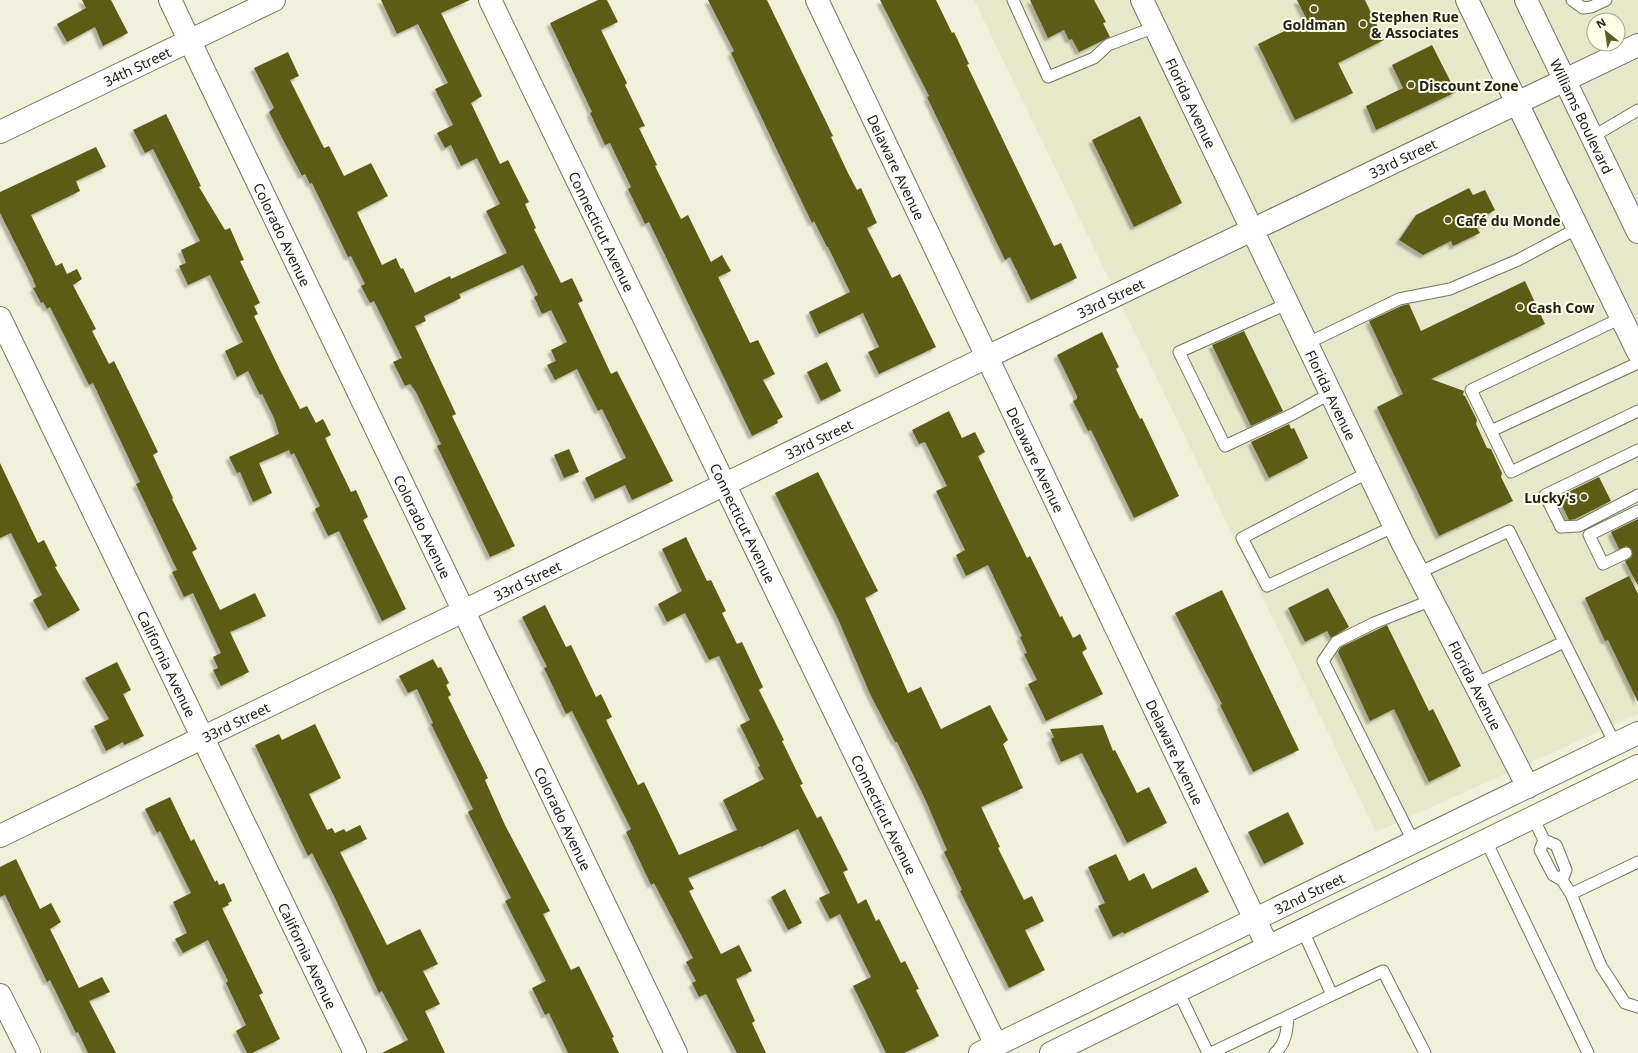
<svg xmlns="http://www.w3.org/2000/svg" width="1638" height="1053" font-family="'Noto Sans',sans-serif">
<style>
.built{fill:#e7e7ca;fill-rule:evenodd}
.building{fill:#5d5b17;filter:url(#shadow)}
.lines{fill:none;stroke-linecap:round;stroke-linejoin:round}
.lane-casing{stroke:#747461;stroke-width:13}
.street-casing{stroke:#747461;stroke-width:24}
.secondary-casing{stroke:#747461;stroke-width:24}
.lane{stroke:#fff;stroke-width:11}
.street{stroke:#fff;stroke-width:22}
.secondary{stroke:#fff;stroke-width:22}
.poi-dot{fill:#5d5c29;stroke:#fefee8;stroke-width:1.5}
.labels{text-anchor:middle;dominant-baseline:central;stroke-width:4;stroke-linejoin:round;paint-order:stroke}
.poi-label{font-size:14px;font-weight:bold;fill:#212119;stroke:#fefee8;text-anchor:start}
.street-label{font-size:14px;fill:#212119;stroke:#fefee8}
</style>
<defs>
<filter id="shadow"><feDropShadow dx="-3.5" dy="3.5" stdDeviation="1" flood-color="#0004"/></filter>
</defs>
<rect width="100%" height="100%" fill="#f1f1db"/>
<path class="built" d="M 974,0 L 1638,0 L 1638,714 L 1376,832 ZM 1594,20 L 1618,20 L 1618,44 L 1594,44 Z"/>
<path class="building" d="M 82,0 L 111,0 L 128,33 L 103,46 L 95,27 L 67,42 L 57,24 L 86,8 Z
M 381,0 L 470,0 L 441,13 L 482,96 L 471,103 L 500,164 L 508,160 L 529,202 L 525,204 L 536,228 L 534,229 L 561,283 L 572,278 L 583,301 L 578,303 L 611,374 L 617,371 L 673,481 L 632,500 L 625,485 L 595,499 L 585,478 L 626,458 L 602,409 L 598,411 L 577,369 L 555,380 L 547,365 L 556,361 L 551,350 L 567,342 L 551,310 L 542,314 L 534,297 L 538,295 L 523,265 L 459,294 L 461,298 L 424,316 L 426,321 L 415,326 L 456,414 L 452,416 L 515,546 L 490,557 L 437,446 L 441,444 L 416,392 L 410,384 L 405,386 L 393,362 L 402,358 L 374,301 L 370,303 L 361,286 L 365,284 L 351,256 L 348,257 L 312,183 L 310,184 L 305,174 L 302,176 L 280,134 L 269,112 L 274,108 L 254,68 L 288,52 L 299,76 L 290,80 L 324,148 L 329,146 L 344,176 L 371,163 L 388,196 L 357,212 L 382,265 L 396,258 L 401,269 L 403,268 L 415,293 L 450,276 L 451,279 L 507,253 L 486,211 L 500,204 L 477,158 L 461,166 L 451,145 L 445,148 L 437,133 L 453,125 L 435,89 L 448,83 L 418,24 L 397,34 Z
M 598,0 L 607,0 L 618,22 L 601,30 L 627,83 L 625,85 L 645,126 L 639,128 L 657,165 L 655,166 L 681,219 L 688,215 L 711,262 L 722,255 L 731,271 L 718,277 L 750,343 L 758,340 L 775,374 L 763,380 L 783,417 L 777,420 L 778,423 L 752,436 L 649,222 L 645,224 L 628,189 L 631,187 L 610,143 L 605,145 L 590,113 L 592,112 L 550,23 Z
M 708,0 L 767,0 L 833,136 L 831,137 L 848,173 L 857,190 L 861,188 L 877,223 L 867,228 L 892,278 L 900,274 L 936,347 L 879,374 L 868,352 L 879,347 L 863,313 L 819,334 L 809,312 L 850,292 L 828,247 L 827,247 L 814,221 L 812,223 L 785,167 L 731,53 L 734,51 Z
M 880,0 L 936,0 L 952,33 L 954,32 L 969,64 L 967,65 L 1054,246 L 1061,243 L 1077,278 L 1031,300 L 1010,257 L 1005,260 L 927,97 L 929,96 Z
M 1030,0 L 1094,0 L 1106,22 L 1103,23 L 1110,37 L 1079,52 L 1072,39 L 1069,40 L 1064,30 L 1048,38 Z
M 1297,0 L 1365,0 L 1384,40 L 1338,63 L 1353,93 L 1295,120 L 1258,44 L 1307,20 Z
M 1432,45 L 1456,92 L 1376,130 L 1366,106 L 1403,88 L 1392,65 Z
M 166,114 L 201,186 L 199,187 L 225,230 L 230,228 L 244,260 L 240,261 L 260,303 L 254,306 L 258,314 L 254,316 L 281,372 L 300,409 L 307,406 L 316,423 L 323,419 L 331,435 L 325,438 L 351,492 L 356,490 L 368,517 L 363,520 L 406,609 L 382,621 L 339,531 L 328,536 L 315,509 L 320,506 L 294,453 L 291,455 L 289,450 L 259,463 L 272,493 L 253,502 L 240,472 L 237,473 L 229,457 L 279,434 L 274,418 L 262,394 L 260,395 L 248,371 L 237,377 L 225,351 L 243,342 L 210,275 L 188,285 L 179,266 L 186,263 L 181,250 L 200,241 L 153,149 L 145,153 L 133,130 Z
M 1140,116 L 1182,203 L 1134,227 L 1092,140 Z
M 96,147 L 106,167 L 76,181 L 80,191 L 31,215 L 56,266 L 62,263 L 67,274 L 77,269 L 82,279 L 73,285 L 96,329 L 92,331 L 109,364 L 114,361 L 158,452 L 153,455 L 173,498 L 172,499 L 197,549 L 192,552 L 220,610 L 255,593 L 266,616 L 230,632 L 249,672 L 221,686 L 213,670 L 218,668 L 213,657 L 221,653 L 193,593 L 184,597 L 172,572 L 177,570 L 136,484 L 140,482 L 121,442 L 93,383 L 89,385 L 50,307 L 47,309 L 43,302 L 41,303 L 33,288 L 36,287 L 32,277 L 0,213 L 0,192 Z
M 1469,188 L 1473,195 L 1485,190 L 1495,210 L 1483,217 L 1486,223 L 1477,228 L 1480,233 L 1453,246 L 1451,241 L 1423,255 L 1399,240 L 1416,215 Z
M 1525,281 L 1545,324 L 1431,379 L 1464,391 L 1463,395 L 1465,396 L 1477,420 L 1476,424 L 1487,448 L 1491,449 L 1502,473 L 1501,477 L 1513,501 L 1439,536 L 1377,407 L 1403,394 L 1369,321 L 1401,306 L 1409,304 L 1421,331 Z
M 1244,331 L 1283,411 L 1251,426 L 1212,345 Z
M 1102,332 L 1119,367 L 1116,369 L 1140,419 L 1142,418 L 1179,496 L 1134,518 L 1091,430 L 1088,431 L 1073,401 L 1077,399 L 1077,396 L 1057,355 Z
M 827,362 L 841,391 L 821,401 L 807,372 Z
M 949,411 L 962,438 L 975,432 L 985,452 L 978,456 L 1000,502 L 1027,558 L 1030,556 L 1060,617 L 1062,616 L 1073,638 L 1080,634 L 1087,649 L 1082,652 L 1103,694 L 1046,721 L 1028,684 L 1037,680 L 1024,654 L 1027,653 L 1020,637 L 1022,636 L 988,565 L 966,576 L 956,555 L 965,550 L 936,491 L 947,486 L 925,442 L 919,444 L 912,430 Z
M 1289,424 L 1291,429 L 1294,428 L 1308,458 L 1269,478 L 1251,442 Z
M 569,449 L 579,472 L 564,478 L 554,455 Z
M 0,463 L 38,543 L 44,540 L 57,566 L 55,567 L 80,610 L 48,628 L 33,600 L 42,595 L 11,533 L 0,538 Z
M 818,472 L 878,591 L 865,598 L 908,693 L 921,687 L 941,729 L 990,705 L 1008,740 L 1003,744 L 1023,788 L 981,807 L 1000,847 L 998,848 L 1024,900 L 1032,896 L 1044,921 L 1025,930 L 1045,970 L 1009,988 L 960,891 L 962,890 L 944,852 L 947,850 L 926,801 L 897,742 L 895,742 L 871,696 L 838,619 L 775,493 Z
M 1599,477 L 1611,501 L 1575,519 L 1569,520 L 1558,497 Z
M 1638,519 L 1638,586 L 1625,561 L 1632,557 L 1632,550 L 1627,546 L 1619,549 L 1611,532 Z
M 686,537 L 707,581 L 711,580 L 726,611 L 722,613 L 737,644 L 742,642 L 763,687 L 759,690 L 784,740 L 782,741 L 803,784 L 800,785 L 817,818 L 821,816 L 848,870 L 843,872 L 858,904 L 866,899 L 876,921 L 879,919 L 901,963 L 905,961 L 919,989 L 916,990 L 939,1036 L 904,1053 L 886,1053 L 853,986 L 871,977 L 840,914 L 830,919 L 819,898 L 830,893 L 798,829 L 761,847 L 761,846 L 688,878 L 694,889 L 689,891 L 721,954 L 739,945 L 752,971 L 736,979 L 755,1021 L 752,1023 L 766,1053 L 737,1053 L 706,994 L 699,997 L 692,983 L 696,981 L 686,962 L 693,958 L 654,883 L 651,885 L 626,832 L 631,829 L 572,711 L 566,714 L 544,668 L 547,667 L 522,617 L 545,605 L 566,647 L 571,645 L 596,697 L 601,694 L 612,717 L 606,720 L 638,785 L 644,782 L 679,855 L 737,830 L 723,800 L 764,779 L 758,767 L 760,766 L 740,725 L 750,720 L 719,656 L 709,660 L 685,613 L 667,622 L 658,604 L 682,591 L 662,549 Z
M 1629,576 L 1638,594 L 1638,702 L 1608,640 L 1605,641 L 1585,598 Z
M 1328,588 L 1349,627 L 1331,638 L 1327,631 L 1305,642 L 1288,608 Z
M 1222,590 L 1299,750 L 1253,772 L 1220,705 L 1222,704 L 1175,613 Z
M 1387,625 L 1429,711 L 1433,709 L 1461,766 L 1429,782 L 1394,709 L 1370,721 L 1338,652 L 1341,647 Z
M 433,659 L 438,668 L 441,667 L 449,683 L 446,685 L 451,695 L 448,697 L 488,778 L 485,780 L 505,825 L 550,911 L 543,914 L 571,970 L 579,966 L 614,1037 L 612,1038 L 619,1053 L 568,1053 L 549,1013 L 545,1015 L 532,988 L 546,981 L 505,901 L 511,898 L 468,812 L 473,809 L 431,724 L 433,723 L 417,689 L 408,693 L 399,676 Z
M 117,662 L 131,690 L 123,694 L 144,736 L 124,745 L 123,742 L 106,751 L 94,726 L 109,719 L 85,678 Z
M 315,724 L 341,778 L 309,794 L 327,830 L 332,828 L 335,833 L 344,829 L 346,832 L 360,825 L 367,839 L 340,852 L 387,945 L 420,929 L 438,964 L 423,971 L 440,1004 L 425,1011 L 445,1053 L 382,1053 L 408,1040 L 382,991 L 379,993 L 334,896 L 312,853 L 308,856 L 255,745 L 279,734 L 282,740 Z
M 1103,725 L 1113,751 L 1115,750 L 1137,793 L 1149,787 L 1167,823 L 1127,843 L 1082,753 L 1061,762 L 1051,739 L 1054,737 L 1050,729 Z
M 170,797 L 191,841 L 194,839 L 215,882 L 217,880 L 219,885 L 224,883 L 232,901 L 228,903 L 229,905 L 222,908 L 263,993 L 259,995 L 280,1039 L 252,1053 L 247,1053 L 236,1031 L 246,1025 L 226,983 L 228,981 L 208,940 L 183,953 L 175,939 L 187,933 L 173,902 L 191,893 L 160,831 L 157,833 L 145,809 Z
M 1288,812 L 1304,844 L 1264,864 L 1248,832 Z
M 1116,854 L 1129,881 L 1144,873 L 1152,889 L 1196,867 L 1209,892 L 1124,934 L 1123,932 L 1113,937 L 1098,906 L 1105,903 L 1088,867 Z
M 16,859 L 40,909 L 51,903 L 61,922 L 50,929 L 79,988 L 102,977 L 110,992 L 89,1001 L 116,1053 L 88,1053 L 78,1032 L 76,1033 L 50,980 L 47,982 L 5,895 L 0,897 L 0,867 Z
M 785,889 L 802,923 L 788,930 L 771,897 Z"/>
<g class="lines">
<defs>
<path id="lane" d="M 1013,0 L 1048,77 L 1094,58 L 1108,45 L 1155,27
M 1572,0 L 1583,8 L 1591,7 L 1606,0
M 1592,137 L 1638,110
M 1289,303 L 1179,352 L 1225,446 L 1293,414 L 1331,393
M 1621,318 L 1471,390 L 1511,472 L 1638,411
M 1308,343 L 1399,299 L 1450,289 L 1518,260 L 1578,228
M 1491,431 L 1638,363
M 1638,450 L 1545,495 L 1561,527 L 1579,526 L 1638,495
M 1369,472 L 1242,538 L 1267,586 L 1395,526
M 1626,553 L 1603,564 L 1589,535 L 1638,511
M 1418,573 L 1509,531 L 1615,744
M 1475,684 L 1564,642
M 1533,818 L 1544,840 L 1556,845 L 1566,870 L 1562,880 L 1553,875 L 1540,850 L 1544,840
M 1486,841 L 1588,1053
M 1414,843 L 1323,661 L 1336,642 L 1374,623 L 1432,600
M 1562,880 L 1571,894 L 1601,966 L 1625,1003 L 1638,1007
M 1571,894 L 1638,862
M 1178,991 L 1208,1053
M 1332,995 L 1383,971 L 1425,1053
M 1211,1053 L 1332,995 L 1303,931
M 1275,1053 C 1286,1043 1287,1031 1288,1017"/>
<g id="street">
<path id="s1" d="M 170,0 L 676,1053"/>
<path id="s2" d="M 490,0 L 996,1045"/>
<path id="s3" d="M 817,0 L 1268,947"/>
<path id="s4" d="M 1142,0 L 1402,542 L 1528,787"/>
<path id="s5" d="M 0,132 L 274,0"/>
<path id="s6" d="M 0,318 L 355,1053"/>
<path id="s7" d="M 0,836 L 987,357 L 1638,45"/>
<path d="M 0,995 L 29,1053"/>
</g>
<g id="secondary">
<path d="M 1467,0 L 1638,352"/>
<path id="s8" d="M 1526,0 L 1638,232"/>
<path id="s9" d="M 980,1053 L 1638,733"/>
<path d="M 1051,1053 L 1638,766"/>
</g>
</defs>
<use href="#lane" class="lane-casing"/>
<use href="#street" class="street-casing"/>
<use href="#secondary" class="secondary-casing"/>
<use href="#lane" class="lane"/>
<use href="#street" class="street"/>
<use href="#secondary" class="secondary"/>
</g>
<g class="poi-dot">
<circle cx="1314" cy="9" r="4"/>
<circle cx="1363" cy="24" r="4"/>
<circle cx="1411" cy="85" r="4"/>
<circle cx="1448" cy="220" r="4"/>
<circle cx="1520" cy="307" r="4"/>
<circle cx="1584" cy="497" r="4"/>
</g>
<g class="labels">
<g class="poi-label">
<text x="1371" y="16">Stephen Rue<tspan x="1371" dy="16">&amp; Associates</tspan></text>
<text x="1314" y="24" text-anchor="middle">Goldman</text>
<text x="1419" y="85">Discount Zone</text>
<text x="1456" y="220">Café du Monde</text>
<text x="1528" y="307">Cash Cow</text>
<text x="1576" y="497" text-anchor="end">Lucky's</text>
</g>
<g class="street-label">
<text stroke="none"><textPath href="#s5" startOffset="152">34th Street</textPath></text>
<text stroke="none"><textPath href="#s4" startOffset="114">Florida Avenue</textPath></text>
<text stroke="none"><textPath href="#s8" startOffset="129">Williams Boulevard</textPath></text>
<text stroke="none"><textPath href="#s7" startOffset="1558">33rd Street</textPath></text>
<text stroke="none"><textPath href="#s3" startOffset="185">Delaware Avenue</textPath></text>
<text stroke="none"><textPath href="#s2" startOffset="257">Connecticut Avenue</textPath></text>
<text stroke="none"><textPath href="#s1" startOffset="260">Colorado Avenue</textPath></text>
<text stroke="none"><textPath href="#s7" startOffset="1234">33rd Street</textPath></text>
<text stroke="none"><textPath href="#s4" startOffset="438">Florida Avenue</textPath></text>
<text stroke="none"><textPath href="#s7" startOffset="910">33rd Street</textPath></text>
<text stroke="none"><textPath href="#s3" startOffset="509">Delaware Avenue</textPath></text>
<text stroke="none"><textPath href="#s2" startOffset="581">Connecticut Avenue</textPath></text>
<text stroke="none"><textPath href="#s1" startOffset="584">Colorado Avenue</textPath></text>
<text stroke="none"><textPath href="#s7" startOffset="586">33rd Street</textPath></text>
<text stroke="none"><textPath href="#s6" startOffset="384">California Avenue</textPath></text>
<text stroke="none"><textPath href="#s4" startOffset="762">Florida Avenue</textPath></text>
<text stroke="none"><textPath href="#s7" startOffset="262">33rd Street</textPath></text>
<text stroke="none"><textPath href="#s3" startOffset="833">Delaware Avenue</textPath></text>
<text stroke="none"><textPath href="#s2" startOffset="905">Connecticut Avenue</textPath></text>
<text stroke="none"><textPath href="#s1" startOffset="908">Colorado Avenue</textPath></text>
<text stroke="none"><textPath href="#s9" startOffset="366">32nd Street</textPath></text>
<text stroke="none"><textPath href="#s6" startOffset="708">California Avenue</textPath></text>
</g>
</g>
<g transform="translate(1606 32) rotate(330)"><circle r="19" fill="#fefee8" stroke="#a6a695"/>
<path d="M0-3L7 15L0 10L-7 15Z" fill="#5d5c29"/>
<text y="-6" font-size="11" font-weight="bold" text-anchor="middle" fill="#212119">N</text>
</g>
</svg>
